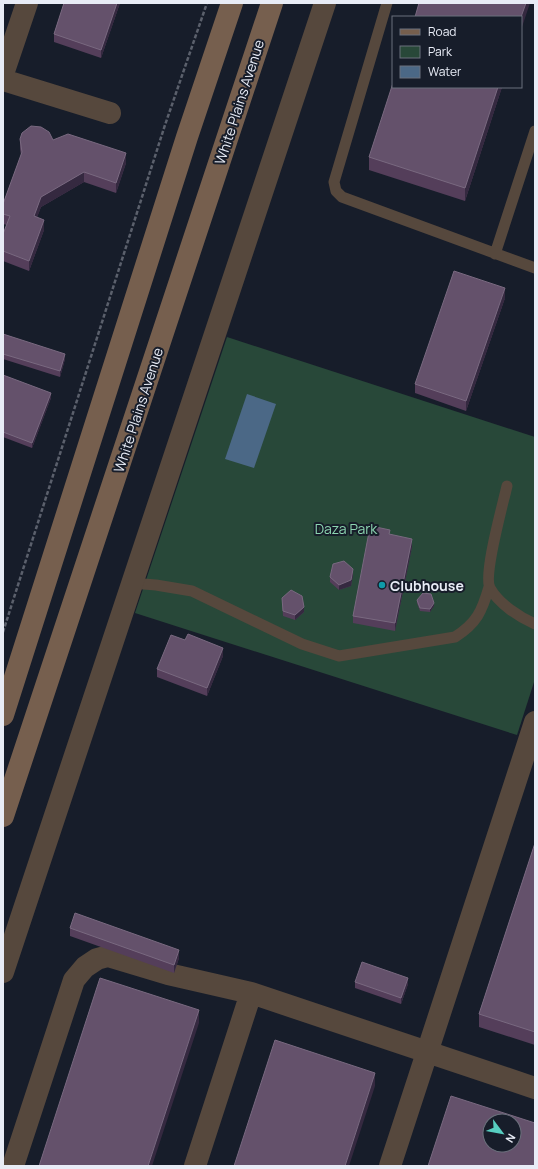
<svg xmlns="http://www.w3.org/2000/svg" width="538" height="1169" font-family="Manrope,sans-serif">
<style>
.green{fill:#284839}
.water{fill:#4b6886}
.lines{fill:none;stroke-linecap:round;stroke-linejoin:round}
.path{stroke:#5b606c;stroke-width:2.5;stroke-dasharray:4 2;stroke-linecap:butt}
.lane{stroke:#56483d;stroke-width:11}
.street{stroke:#56483d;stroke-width:22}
.secondary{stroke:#765f4e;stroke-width:22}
.wall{fill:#543e5a}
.shaded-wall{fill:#352940}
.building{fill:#64516b;stroke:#796980;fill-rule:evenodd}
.culture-dot{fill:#0f9aa8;stroke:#171d2a;stroke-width:1.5}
.labels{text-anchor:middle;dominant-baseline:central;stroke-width:4;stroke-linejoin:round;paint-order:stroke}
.street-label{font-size:14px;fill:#e8ecf6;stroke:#171d2a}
.park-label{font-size:14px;fill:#8cd5b1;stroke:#171d2a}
.poi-label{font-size:14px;font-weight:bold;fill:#e8ecf6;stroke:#171d2a;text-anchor:start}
</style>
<rect width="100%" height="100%" fill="#171d2a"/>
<path class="green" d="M 227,337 L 535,437 L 535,679 L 517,735 L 135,613 Z"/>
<path class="water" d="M 247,394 L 276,404 L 254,468 L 225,459 Z"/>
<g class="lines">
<path class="path" d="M 3,632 L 165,125 L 207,3"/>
<path class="lane" d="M 387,3 L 334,182 L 336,191 L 342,197 L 535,268
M 495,254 L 535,131
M 507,486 C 503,504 483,575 490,588 C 499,604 519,617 535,624
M 131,583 L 156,585 L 192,591 L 302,644 L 339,656 L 455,637 C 477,623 482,611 489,587"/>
<path class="street" d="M 3,74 L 27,3
M 3,80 L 110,113
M 3,972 L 325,3
M 251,993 L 535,1088
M 13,1166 L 74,980 L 85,967 L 97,959 L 108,956 L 168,974 L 251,993 L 195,1166
M 390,1166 L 535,722"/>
<path class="secondary" d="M 3,715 L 187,137 L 232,3
M 3,816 L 272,3"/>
</g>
<path class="wall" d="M 64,3 L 120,3 L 101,58 L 54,42 L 54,34 Z
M 502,87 L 465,201 L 369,170 L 369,157 Z
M 20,139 L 53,140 L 126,163 L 116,193 L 84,182 L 41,207 L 37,217 L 44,230 L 29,271 L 3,261 L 3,234 L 7,225 L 3,224 L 3,204 L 21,155 L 20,149 Z
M 505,298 L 466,411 L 415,393 L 415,384 Z
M 3,334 L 65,359 L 60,377 L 3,359 Z
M 3,375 L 51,398 L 32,448 L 3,437 Z
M 375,533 L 390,535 L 412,547 L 395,631 L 353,623 L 353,616 Z
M 353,575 L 351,586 L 339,590 L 330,582 L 330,577 Z
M 282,598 L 304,612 L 295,620 L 283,616 Z
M 417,600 L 434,606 L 430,612 L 420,611 L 417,603 Z
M 185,640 L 223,656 L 207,696 L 157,677 L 157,669 Z
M 535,843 L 535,1045 L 479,1027 L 479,1014 Z
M 70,928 L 179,958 L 174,973 L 70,936 Z
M 355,982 L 408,984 L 401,1004 L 355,988 Z"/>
<path class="shaded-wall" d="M 117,3 L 120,3 L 101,58 L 101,50 Z
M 526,3 L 530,3 L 521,30 L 521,17 Z
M 498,87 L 502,87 L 465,201 L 465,188 Z
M 126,153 L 126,163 L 116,193 L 116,183 Z
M 84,172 L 84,182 L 41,207 L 34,226 L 34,216 L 41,197 Z
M 44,220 L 44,230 L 29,271 L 29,261 Z
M 505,288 L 505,298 L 466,411 L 466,401 Z
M 65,354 L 65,359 L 60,377 L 60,371 Z
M 51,393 L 51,398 L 32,448 L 32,443 Z
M 412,539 L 412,547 L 395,631 L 395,623 Z
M 353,569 L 353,575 L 351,586 L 339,590 L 339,585 Z
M 434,603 L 434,606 L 430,612 L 430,609 Z
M 304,607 L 304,612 L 295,620 L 295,615 Z
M 223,648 L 223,656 L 207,696 L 207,688 Z
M 179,950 L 179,958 L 174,973 L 174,965 Z
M 408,978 L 408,984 L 401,1004 L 401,998 Z
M 199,1010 L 199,1023 L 152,1166 L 148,1166 Z
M 375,1073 L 375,1086 L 349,1166 L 345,1166 Z"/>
<path class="building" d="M 64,3 L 117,3 L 101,50 L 54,34 Z
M 419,3 L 526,3 L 521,17 L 415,17 Z
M 393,83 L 393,87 L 498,87 L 465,188 L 369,157 Z
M 31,126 L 41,127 L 49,132 L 53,140 L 68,134 L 126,153 L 116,183 L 84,172 L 41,197 L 34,216 L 44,220 L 29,261 L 3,251 L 3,234 L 10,216 L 3,214 L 3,204 L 22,152 L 20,139 L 22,133 Z
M 454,271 L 505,288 L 466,401 L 415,384 Z
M 3,334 L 65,354 L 60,371 L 3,354 Z
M 3,375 L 51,393 L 32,443 L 3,432 Z
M 376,527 L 390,530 L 389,534 L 412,539 L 395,623 L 353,616 L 369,532 L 375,533 Z
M 344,561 L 353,569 L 351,580 L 339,585 L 330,577 L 333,564 Z
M 291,590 L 302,596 L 304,607 L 295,615 L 283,611 L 282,598 Z
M 423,593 L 431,594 L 434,603 L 430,609 L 420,608 L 417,600 Z
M 188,634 L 223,648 L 207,688 L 157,669 L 171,635 L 185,640 Z
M 535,843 L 535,1032 L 479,1014 Z
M 75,913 L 179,950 L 174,965 L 70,928 Z
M 362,962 L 408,978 L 401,998 L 355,982 Z
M 100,978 L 199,1010 L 148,1166 L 39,1166 Z
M 275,1040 L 375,1073 L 345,1166 L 234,1166 Z
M 451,1096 L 535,1123 L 535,1166 L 428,1166 ZM 490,1121 L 514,1121 L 514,1145 L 490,1145 Z"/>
<circle class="culture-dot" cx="382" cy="585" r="4"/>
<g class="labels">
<g class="street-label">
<text transform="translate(239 102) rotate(-72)">White Plains Avenue</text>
<text transform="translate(138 410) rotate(-72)">White Plains Avenue</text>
</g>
<g class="park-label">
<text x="346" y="528">Daza Park</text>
</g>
<g class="poi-label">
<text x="390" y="585">Clubhouse</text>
</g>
</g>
<rect width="538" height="1169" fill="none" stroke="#e8ecf6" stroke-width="8"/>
<rect x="392" y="16" width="130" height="72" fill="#171d2a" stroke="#6b707c"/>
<rect x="400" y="29" width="20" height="6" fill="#765f4e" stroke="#6b707c"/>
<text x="428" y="36" font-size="12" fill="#e8ecf6">Road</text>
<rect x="400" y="46" width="20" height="12" fill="#284839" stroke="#6b707c"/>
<text x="428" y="56" font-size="12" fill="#e8ecf6">Park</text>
<rect x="400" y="66" width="20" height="12" fill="#4b6886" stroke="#6b707c"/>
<text x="428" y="76" font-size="12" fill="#e8ecf6">Water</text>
<g transform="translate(502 1133) rotate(122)"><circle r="19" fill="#171d2a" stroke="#6b707c"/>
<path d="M0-3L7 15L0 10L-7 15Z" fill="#57cec1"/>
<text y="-6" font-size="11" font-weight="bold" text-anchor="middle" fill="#e8ecf6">N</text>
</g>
</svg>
